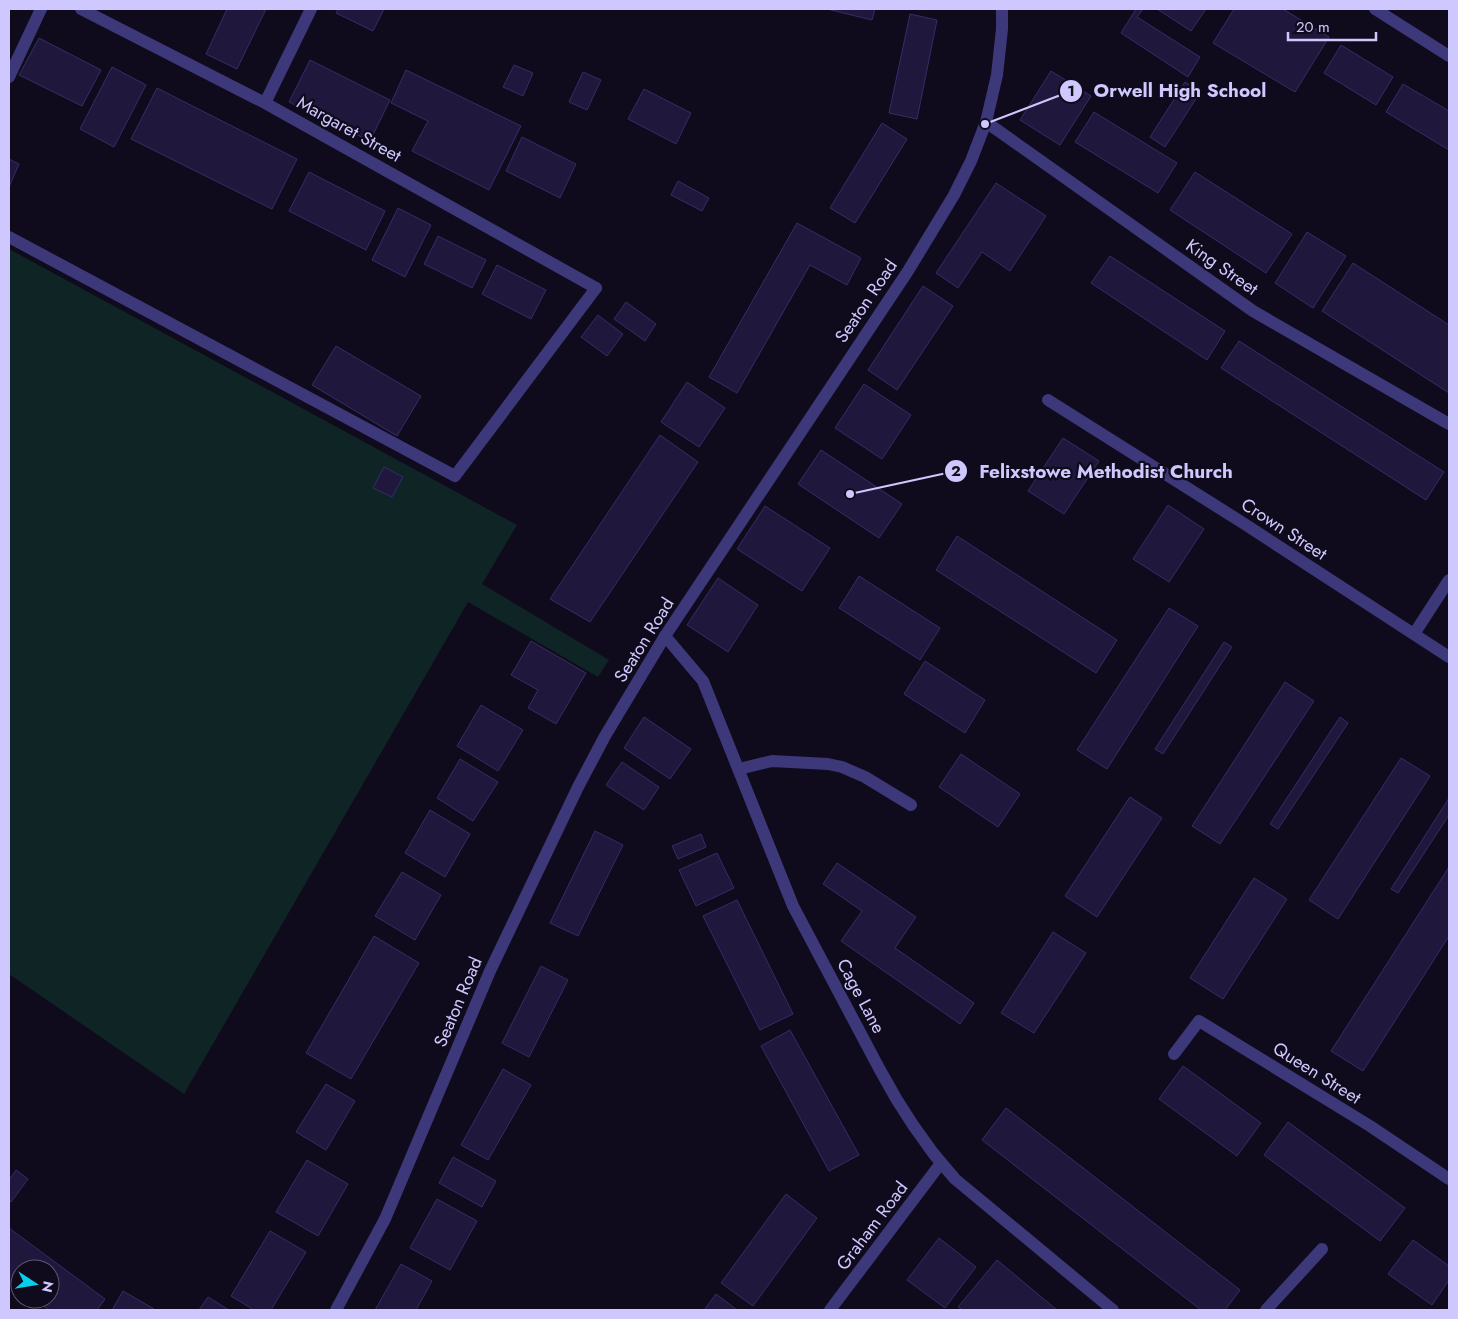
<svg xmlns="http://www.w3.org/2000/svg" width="1458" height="1319" font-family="Jost,sans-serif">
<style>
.park{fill:#0f2525}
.building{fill:#20183c;stroke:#382b67}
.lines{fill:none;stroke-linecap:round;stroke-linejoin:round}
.service{stroke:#3c387a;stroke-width:12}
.minor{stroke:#3c387a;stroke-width:12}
.tertiary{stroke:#3c387a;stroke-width:12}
.labels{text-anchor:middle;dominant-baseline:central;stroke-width:4.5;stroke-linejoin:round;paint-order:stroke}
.street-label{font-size:18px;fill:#cfc8fe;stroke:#0f0b1c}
.leader{fill:none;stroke:#cfc8fe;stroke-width:2}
.callout-dot{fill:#cfc8fe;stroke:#0f0b1c;stroke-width:2}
.mark-label{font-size:15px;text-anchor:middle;font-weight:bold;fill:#111}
.callout-label{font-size:19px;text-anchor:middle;font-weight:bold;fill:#cfc8fe;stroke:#0f0b1c;stroke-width:4.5;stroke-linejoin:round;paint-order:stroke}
</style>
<rect width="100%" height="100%" fill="#0f0b1c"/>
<path class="park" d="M 9,249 L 517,525 L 482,584 L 609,660 L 598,677 L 468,602 L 184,1094 L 9,974 Z"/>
<path class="building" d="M 227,9 L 266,9 L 237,69 L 206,54 Z
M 338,9 L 384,9 L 373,31 L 336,13 Z
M 827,9 L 875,9 L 872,20 Z
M 1136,9 L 1143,9 L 1137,17 L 1200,57 L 1188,77 L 1121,33 Z
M 1157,9 L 1206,9 L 1191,31 Z
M 1234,9 L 1283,9 L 1329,37 L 1295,92 L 1213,43 Z
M 910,14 L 937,20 L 917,119 L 889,113 Z
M 39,38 L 101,70 L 82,106 L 19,75 Z
M 1341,45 L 1393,77 L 1376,105 L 1324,73 Z
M 310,60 L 390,100 L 370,141 L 289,102 Z
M 514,65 L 533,73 L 523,96 L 503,87 Z
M 112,67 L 146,85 L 114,147 L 80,129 Z
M 406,70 L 521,126 L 489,190 L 412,151 L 428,121 L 391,103 Z
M 1051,71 L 1091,96 L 1060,145 L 1020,120 Z
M 583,72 L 601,80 L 587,110 L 569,102 Z
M 1185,82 L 1201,91 L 1165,147 L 1150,137 Z
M 1403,84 L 1449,111 L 1449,150 L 1386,112 Z
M 157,88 L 297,159 L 272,209 L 131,139 Z
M 644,89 L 691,113 L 676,144 L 628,119 Z
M 1094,112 L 1177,163 L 1158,193 L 1075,142 Z
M 882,123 L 907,139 L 855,223 L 830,208 Z
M 522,137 L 576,164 L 560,198 L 506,171 Z
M 9,159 L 19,164 L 9,187 Z
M 309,172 L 385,211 L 366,250 L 289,211 Z
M 1195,172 L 1292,234 L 1266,273 L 1170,210 Z
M 678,181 L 709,198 L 702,211 L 671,195 Z
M 996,183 L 1046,216 L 1010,271 L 982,252 L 958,288 L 936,273 Z
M 398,208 L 431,225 L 405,277 L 372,260 Z
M 797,223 L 861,258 L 847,285 L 810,265 L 737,393 L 709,377 Z
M 1307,232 L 1346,256 L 1313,308 L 1275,283 Z
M 438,236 L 486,260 L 472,288 L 424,264 Z
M 1110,256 L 1225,331 L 1207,360 L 1091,283 Z
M 1353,263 L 1449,325 L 1449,393 L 1322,311 Z
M 497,265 L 546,290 L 531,319 L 482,294 Z
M 923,286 L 953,306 L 897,390 L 868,370 Z
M 626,302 L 656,324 L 645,341 L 614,319 Z
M 598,315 L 623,334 L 607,356 L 581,337 Z
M 1239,341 L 1444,472 L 1426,500 L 1221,368 Z
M 336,346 L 421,396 L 397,436 L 312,385 Z
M 687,382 L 725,408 L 699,447 L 661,422 Z
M 864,384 L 911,415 L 882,459 L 835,428 Z
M 660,435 L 698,462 L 590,622 L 550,599 Z
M 1063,438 L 1099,461 L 1064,514 L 1028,491 Z
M 821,450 L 902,504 L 879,538 L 798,484 Z
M 384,467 L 403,477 L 392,497 L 373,488 Z
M 1168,505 L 1204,529 L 1169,582 L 1133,559 Z
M 765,506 L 830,548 L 802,591 L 737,549 Z
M 957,536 L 1117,640 L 1096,673 L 936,570 Z
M 859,576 L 940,628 L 920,660 L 839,608 Z
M 718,578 L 758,605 L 728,652 L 687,625 Z
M 1169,608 L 1198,626 L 1107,769 L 1077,750 Z
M 531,641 L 586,673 L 556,724 L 528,708 L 538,690 L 511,675 Z
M 1224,642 L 1232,647 L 1163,754 L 1155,749 Z
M 925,661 L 985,700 L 965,733 L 904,694 Z
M 1285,682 L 1314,701 L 1220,844 L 1192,826 Z
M 481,705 L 523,730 L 498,771 L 457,746 Z
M 644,717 L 691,749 L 670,779 L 624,748 Z
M 1340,717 L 1348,723 L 1278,829 L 1270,824 Z
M 961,754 L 1020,794 L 998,827 L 939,787 Z
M 1401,758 L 1430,776 L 1338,919 L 1309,900 Z
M 460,759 L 498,782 L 473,821 L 437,798 Z
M 622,762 L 659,787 L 644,810 L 606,785 Z
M 1130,797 L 1162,818 L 1097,917 L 1065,896 Z
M 1449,798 L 1449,815 L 1398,893 L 1391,889 Z
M 430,810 L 470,834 L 445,877 L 405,853 Z
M 595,831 L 623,845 L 578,936 L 550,923 Z
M 701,834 L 706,847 L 678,859 L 672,846 Z
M 717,853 L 734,888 L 696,906 L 679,870 Z
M 837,863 L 916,917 L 895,948 L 974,1003 L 960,1024 L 841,941 L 862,911 L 823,884 Z
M 1449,867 L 1449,936 L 1363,1071 L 1331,1051 Z
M 402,872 L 441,895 L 415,940 L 375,916 Z
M 1254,878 L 1287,899 L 1223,999 L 1190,978 Z
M 737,900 L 793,1014 L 760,1030 L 703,916 Z
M 1053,932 L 1086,953 L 1034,1033 L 1001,1013 Z
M 374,936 L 419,963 L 351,1079 L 306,1053 Z
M 541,966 L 568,980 L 529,1057 L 502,1043 Z
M 790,1030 L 859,1155 L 829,1171 L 761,1046 Z
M 1183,1066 L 1261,1123 L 1237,1156 L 1159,1099 Z
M 503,1069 L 531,1085 L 488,1160 L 461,1145 Z
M 326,1084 L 355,1101 L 326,1150 L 296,1132 Z
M 1006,1108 L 1240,1290 L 1225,1310 L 1201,1310 L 982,1140 Z
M 1288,1122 L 1405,1208 L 1380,1241 L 1264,1155 Z
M 453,1157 L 496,1181 L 482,1207 L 439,1183 Z
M 307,1160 L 348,1184 L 318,1236 L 276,1212 Z
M 16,1170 L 28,1179 L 11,1202 L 9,1200 L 9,1180 Z
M 786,1194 L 817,1218 L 753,1306 L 721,1283 Z
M 437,1199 L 477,1221 L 450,1270 L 410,1248 Z
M 9,1228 L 105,1299 L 97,1310 L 49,1310 L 34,1299 L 50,1299 L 50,1269 L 20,1269 L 20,1289 L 9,1281 Z
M 270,1231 L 306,1252 L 271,1310 L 254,1310 L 231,1296 Z
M 939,1238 L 976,1267 L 945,1308 L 907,1280 Z
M 1413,1240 L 1449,1266 L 1449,1280 L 1432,1305 L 1388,1274 Z
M 997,1260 L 1057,1310 L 963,1310 L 958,1307 Z
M 401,1264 L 432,1281 L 416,1310 L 375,1310 Z
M 123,1291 L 154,1309 L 153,1310 L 112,1310 Z
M 716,1294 L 737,1310 L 704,1310 Z
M 208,1297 L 229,1310 L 199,1310 Z"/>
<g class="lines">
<path class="service" d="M 9,77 L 41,9
M 9,237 L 455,476 L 596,288"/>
<path class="minor" d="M 81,9 L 265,103 L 596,288
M 265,103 L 311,9
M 986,122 L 1253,311 L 1449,424
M 1048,400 L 1243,523 L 1449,657
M 1414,634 L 1449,580
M 665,636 L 703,681 L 793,906 L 880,1070 L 897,1100 L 913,1125 L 933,1153 L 955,1179 L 1113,1310
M 739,769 L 772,761 L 828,764 L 842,767 L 865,777 L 911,805
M 1174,1054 L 1199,1021 L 1370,1126 L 1449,1179
M 830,1310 L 941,1163
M 1266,1310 L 1322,1249"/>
<path class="tertiary" d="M 1375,9 L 1449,56
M 336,1310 L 385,1219 L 490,971 L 578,787 L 605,736 L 665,636 L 908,271 L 954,195 L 971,161 L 986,122 L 997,75 L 1002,29 L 1002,9"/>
</g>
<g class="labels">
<g class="street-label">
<text transform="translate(349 129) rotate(29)">Margaret Street</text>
<text transform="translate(1222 267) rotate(35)">King Street</text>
<text transform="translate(866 301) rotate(-56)">Seaton Road</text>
<text transform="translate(1284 529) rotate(33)">Crown Street</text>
<text transform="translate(644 640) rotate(-58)">Seaton Road</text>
<text transform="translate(861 996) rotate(62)">Cage Lane</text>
<text transform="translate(458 1002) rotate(-67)">Seaton Road</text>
<text transform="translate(1317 1073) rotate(32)">Queen Street</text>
<text transform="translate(872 1226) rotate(-53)">Graham Road</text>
</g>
</g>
<path class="leader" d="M985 124L1071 91M850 494L956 471"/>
<g class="callout-dot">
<circle cx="985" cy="124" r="5"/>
<circle cx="850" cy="494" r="5"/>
<circle cx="1071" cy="91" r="12"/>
<circle cx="956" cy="471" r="12"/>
</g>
<g class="mark-label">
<text x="1071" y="96">1</text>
<text x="956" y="476">2</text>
</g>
<g class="callout-label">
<text x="1180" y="97">Orwell High School</text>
<text x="1106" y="478">Felixstowe Methodist Church</text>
</g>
<rect width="1458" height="1319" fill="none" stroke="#cfc8fe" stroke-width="20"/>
<g transform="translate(35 1284) rotate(102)"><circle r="24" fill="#0f0b1c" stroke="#5c5776"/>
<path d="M0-4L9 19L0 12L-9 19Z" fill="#06cfeb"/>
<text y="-8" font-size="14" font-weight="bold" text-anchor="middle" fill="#cfc8fe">N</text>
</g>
<path d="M1288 32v8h88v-8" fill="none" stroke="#cfc8fe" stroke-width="2.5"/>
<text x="1296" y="32" font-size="15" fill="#cfc8fe" stroke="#0f0b1c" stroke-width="4" paint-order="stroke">20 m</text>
</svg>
